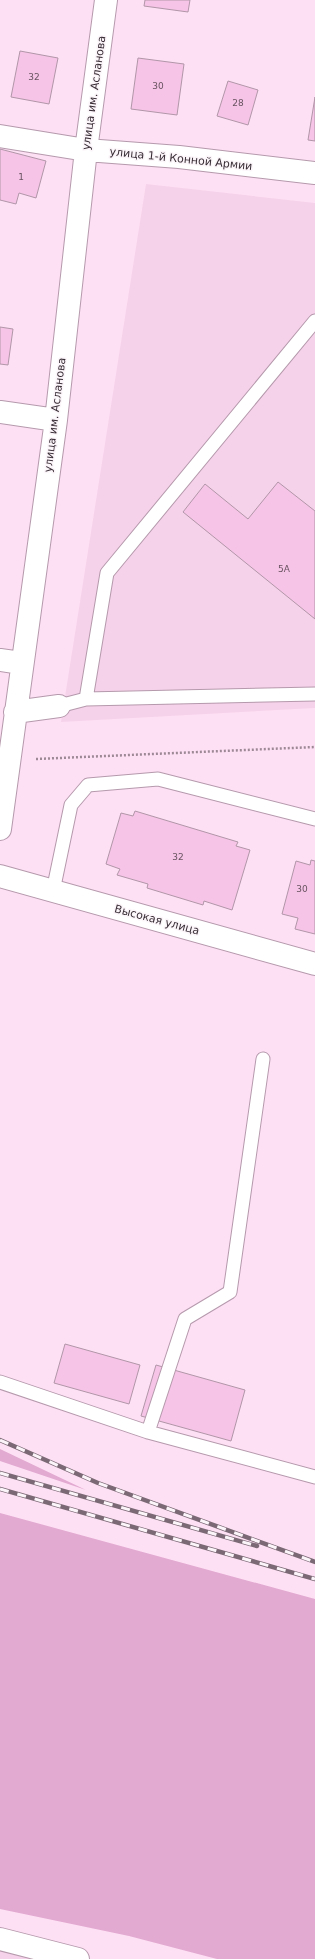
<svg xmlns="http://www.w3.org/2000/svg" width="315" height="1959" font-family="'DejaVu Sans',sans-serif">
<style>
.built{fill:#f6d2ea}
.green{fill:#e2a9d1}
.building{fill:#f6c4e6;stroke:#b196a8}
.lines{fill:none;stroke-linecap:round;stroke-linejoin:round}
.lane-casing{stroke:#b599ac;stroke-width:15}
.street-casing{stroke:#b599ac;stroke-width:24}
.secondary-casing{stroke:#b599ac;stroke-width:24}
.path{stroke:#9d8896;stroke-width:2.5;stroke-dasharray:2 2;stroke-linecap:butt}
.lane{stroke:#fff;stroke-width:13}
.street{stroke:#fff;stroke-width:22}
.secondary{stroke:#fff;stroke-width:22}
.rail-casing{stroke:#7b6975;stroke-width:4.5}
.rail{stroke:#fbf5f9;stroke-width:3;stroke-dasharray:9;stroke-linecap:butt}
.labels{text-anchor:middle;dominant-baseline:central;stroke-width:3;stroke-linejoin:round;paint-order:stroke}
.number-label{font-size:9px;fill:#685361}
.street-label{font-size:11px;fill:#382d35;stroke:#fbf5f9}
</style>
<rect width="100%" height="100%" fill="#fee0f4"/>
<path class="built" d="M 146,184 L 315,203 L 315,708 L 61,722 Z
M 0,1939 L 78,1959 L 0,1959 Z"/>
<path class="green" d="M 0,1449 L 86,1490 L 0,1461 Z
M 0,1513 L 315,1599 L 315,1959 L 217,1959 L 129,1936 L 0,1909 Z"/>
<path class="building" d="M 145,0 L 190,0 L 188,12 L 144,6 Z
M 20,51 L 58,58 L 49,104 L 11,97 Z
M 138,58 L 184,64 L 177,115 L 131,109 Z
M 228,81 L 258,90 L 248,125 L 217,116 Z
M 315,97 L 315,141 L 308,140 Z
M 0,149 L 46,161 L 36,198 L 19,193 L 16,204 L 0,200 Z
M 0,327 L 13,329 L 8,365 L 0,364 Z
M 278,482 L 315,511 L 315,619 L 183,512 L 205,484 L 248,519 Z
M 135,811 L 238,842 L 236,846 L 250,850 L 232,910 L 204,901 L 203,905 L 147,888 L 148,884 L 117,875 L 120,869 L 106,864 L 121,813 L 133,816 Z
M 311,860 L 315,861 L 315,934 L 295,929 L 298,918 L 282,914 L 296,861 L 310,865 Z
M 65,1344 L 140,1365 L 129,1404 L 54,1383 Z
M 156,1365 L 245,1390 L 231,1441 L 141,1416 Z"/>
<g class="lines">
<defs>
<path id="lane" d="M 86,699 L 107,573 L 315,321
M 59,706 L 86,699 L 315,694
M 53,891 L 71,805 L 88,785 L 158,779 L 315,819
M 0,1382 L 148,1432 L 315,1477
M 148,1432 L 185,1319 L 230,1292 L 263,1059"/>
<path id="street" d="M 0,136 L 86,150 L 179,157 L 315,173
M 0,412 L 56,420
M 0,660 L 21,663
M 15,712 L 59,706
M 0,829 L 56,420 L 86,150 L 106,0
M 0,876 L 315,964"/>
<path id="secondary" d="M 0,1939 L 78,1959"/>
</defs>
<use href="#lane" class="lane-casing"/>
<use href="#street" class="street-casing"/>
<use href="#secondary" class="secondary-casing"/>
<path class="path" d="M 36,759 L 315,747"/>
<use href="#lane" class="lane"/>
<use href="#street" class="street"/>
<use href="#secondary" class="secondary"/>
<defs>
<path id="rail" d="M 0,1440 L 98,1483 L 315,1562
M 0,1473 L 257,1546
M 0,1489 L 315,1579"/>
</defs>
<use href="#rail" class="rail-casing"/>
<use href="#rail" class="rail"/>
</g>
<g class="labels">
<g class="number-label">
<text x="34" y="77">32</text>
<text x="158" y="86">30</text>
<text x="238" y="103">28</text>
<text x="21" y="177">1</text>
<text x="284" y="569">5А</text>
<text x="178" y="857">32</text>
<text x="302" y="889">30</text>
</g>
<g class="street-label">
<text transform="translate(94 93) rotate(-82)">улица им. Асланова</text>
<text transform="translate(181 159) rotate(6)">улица 1-й Конной Армии</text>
<text transform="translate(55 415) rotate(-83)">улица им. Асланова</text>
<text transform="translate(157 920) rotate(15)">Высокая улица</text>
</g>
</g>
</svg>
